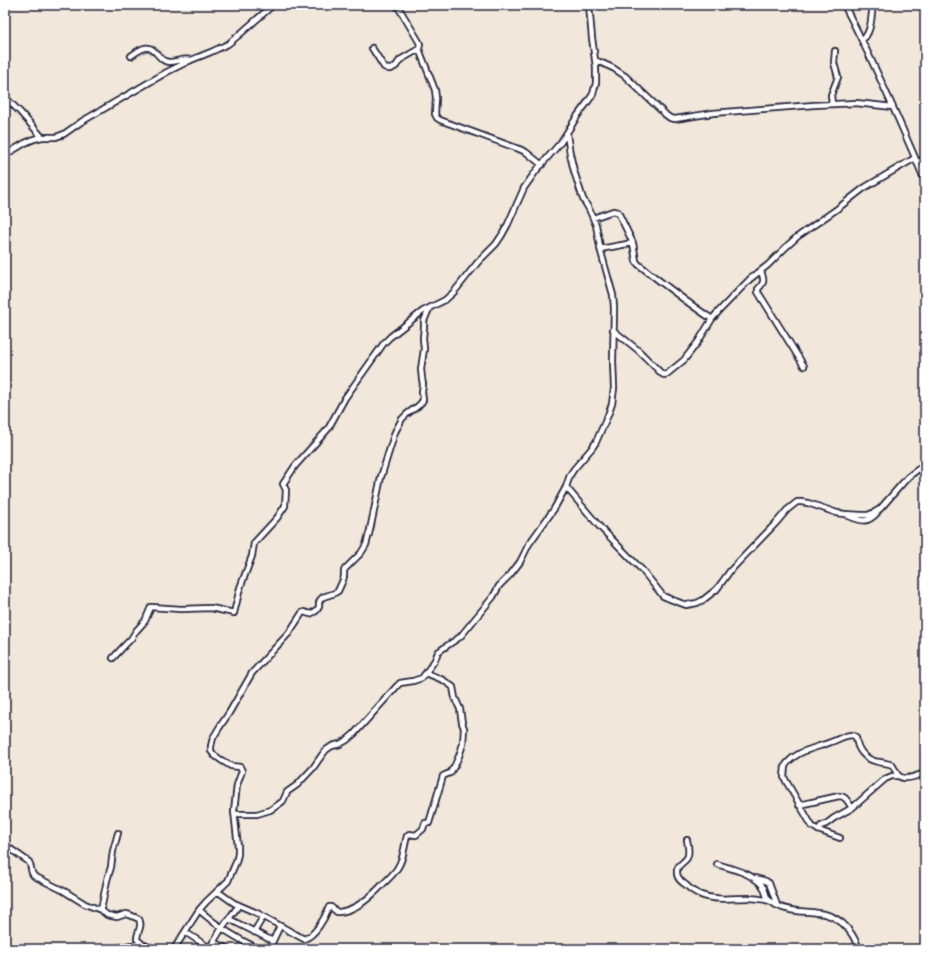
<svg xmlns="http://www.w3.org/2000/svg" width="930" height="954" font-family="Mali,sans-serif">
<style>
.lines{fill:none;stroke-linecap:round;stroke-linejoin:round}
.minor-casing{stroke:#22223b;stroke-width:8}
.minor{stroke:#fff;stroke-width:4.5}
</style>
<rect width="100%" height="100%" fill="#f1e7da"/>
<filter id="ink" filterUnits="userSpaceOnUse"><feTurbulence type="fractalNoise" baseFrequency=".025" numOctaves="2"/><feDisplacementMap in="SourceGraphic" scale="8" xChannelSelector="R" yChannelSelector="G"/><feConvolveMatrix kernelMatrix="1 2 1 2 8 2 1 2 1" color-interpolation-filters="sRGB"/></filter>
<g filter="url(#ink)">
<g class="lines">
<defs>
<path id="minor" d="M 844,5 C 874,62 900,122 925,181
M 862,40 C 872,33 871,16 873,5
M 372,48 L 384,67 L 388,69 L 391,69 L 396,66 L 400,60 L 419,49 L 420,44 L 418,40 L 397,5
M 419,49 L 435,90 L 436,98 L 435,114 L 437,118 L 440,120 L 519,149 L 526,152 L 542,165
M 131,56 C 135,53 140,49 145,48 C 156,46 159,62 169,62 C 177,62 183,58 191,60
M 595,60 L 613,68 L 625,76 L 666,115 L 670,118 L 675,119 L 713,113 L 814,105 L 856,103 L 893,107
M 5,97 L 20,112 L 42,137
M 832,104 L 831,95 L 838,77 L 834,63 L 835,51
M 5,155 L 25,143 L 34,139 L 42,137 L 56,137 L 64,134 L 81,122 L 167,72 L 191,60 L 211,52 L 228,44 L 239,35 L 273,5
M 917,163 L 925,158
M 593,218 L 613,211 L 618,212 L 633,243 L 636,261 L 638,264 C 662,283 686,302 712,319
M 600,249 L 633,243
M 761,271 C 764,280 765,282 758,289 L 758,292 L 804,366
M 613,330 L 638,350 L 662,374 L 664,375 L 667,374 L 684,360 L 698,342 L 712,319 L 719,311 L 750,279 L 768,265 L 786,247 L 797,237 L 837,209 L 864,188 L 915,158
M 566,487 L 599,526 L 643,571 L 663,596 L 670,599 L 686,605 L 697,603 L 703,600 L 717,589 L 730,571 L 776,523 L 787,510 L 797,502 L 801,502 L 808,503 L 837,513 L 845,514 L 861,515 L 868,515 L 875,512 L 880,509 L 908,477 L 925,464
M 848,516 C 861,521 867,524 877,513
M 113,658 L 125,645 L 131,639 L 136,631 L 145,621 L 151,607 L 181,609 L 211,608 L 234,613 L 240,588 L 252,556 L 254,543 L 277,518 L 285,506 L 286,490 L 283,484 L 295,466 L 328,429 L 345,398 L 384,343 L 390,337 L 423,311 L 445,300 L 454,292 L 478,262 L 496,244 L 502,235 L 508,224 L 524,188 L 536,171 L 561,142 L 578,115 L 587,103 L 593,94 L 596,83 L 596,67 L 592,38 L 589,5
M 799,805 L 839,796 C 846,796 848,802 852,808
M 234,814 L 257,814 L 270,810 L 275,807 L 283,801 L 287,792 L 297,785 L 313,768 L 322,755 L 326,750 L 332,746 L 340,744 L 347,740 L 354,734 L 397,686 L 400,683 L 413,681 L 422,678 L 435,660 L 438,652 L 448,645 L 460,637 L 493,597 L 499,586 L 510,575 L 520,562 L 529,544 L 554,509 L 566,487 L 570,475 L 574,469 L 592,448 L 596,442 L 608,415 L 612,404 L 614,388 L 613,362 L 614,308 L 613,295 L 601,252 L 596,225 L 589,209 L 583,199 L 574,171 L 570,154 L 567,134
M 818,830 L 821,826 L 826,824 L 834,818 L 852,808 L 859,802 L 885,779 L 892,776 L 899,776
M 840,838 L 818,830 L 812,826 L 786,781 L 784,777 L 785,766 C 796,750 814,749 831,742 C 838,740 844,735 852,735 L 856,737 C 857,750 865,760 879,762 C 883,763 888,763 892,765 C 896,768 895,777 904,778 C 910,779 919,775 925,773
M 687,840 C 688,845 690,853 687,858 C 683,864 676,865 677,873 C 677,879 682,882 686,885 C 690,889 696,893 701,895 C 716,901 733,898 748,898 C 755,898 762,899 770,901
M 5,845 L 29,862 C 32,867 30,872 34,876 L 64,891 L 85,904 L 101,910 L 107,915 L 117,917 L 126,914 L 130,915 L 139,919 C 143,927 137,931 137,939 L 142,944 L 153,949
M 717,864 C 732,869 749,872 761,884 C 769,892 761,897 776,905 C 789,912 803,911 818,913 C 839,915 852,930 859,949
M 755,878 L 766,881 L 769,883 L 777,905
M 217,891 L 234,903 L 257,913 L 304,939 C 315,936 325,918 329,907 L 331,907 L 337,912 L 339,912 C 357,910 372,896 384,883 C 389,878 395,873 398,867 C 404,858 404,846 407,836 L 409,834 L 416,835 L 423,829 L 425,823 L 429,823 L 443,776 L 445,775 L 450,773 L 455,765 L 459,756 L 463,744 L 464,728 L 462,723 L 460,709 L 455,698 L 453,687 L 443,680 L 426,673
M 101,910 L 107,880 L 111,867 L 113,851 L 118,833
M 199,910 C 217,926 237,939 259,949
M 229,919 L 273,941
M 185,932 L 210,948
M 254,932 L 263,917
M 213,942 L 228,949
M 106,949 C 118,949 129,944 142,944
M 174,949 L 199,910 L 206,902 L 228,881 L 236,862 L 238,854 L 238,847 L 234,811 L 237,785 L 242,771 L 240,767 L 231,766 L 221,760 L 214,755 L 211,751 L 211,746 L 213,738 L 219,728 L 229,713 L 252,673 L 289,633 L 302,613 L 304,612 L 310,614 L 316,611 L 319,607 L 319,603 L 320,600 L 323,597 L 335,593 L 338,591 L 343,580 L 344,576 L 344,571 L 345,569 L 361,553 L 366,545 L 370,530 L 381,477 L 395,432 L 402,419 L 407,414 L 418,406 L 421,403 L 423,400 L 422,392 L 423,384 L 422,379 L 421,369 L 424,349 L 423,338 L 424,327 L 424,321 L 429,309
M 209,949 L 222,928 L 239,905
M 269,949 L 280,926"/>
</defs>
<use href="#minor" class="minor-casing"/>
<use href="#minor" class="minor"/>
</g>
</g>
<rect width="930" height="954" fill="none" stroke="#fff" stroke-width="20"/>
<rect x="10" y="10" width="910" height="934" fill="none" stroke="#22223b" stroke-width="1.5" filter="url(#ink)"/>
</svg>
